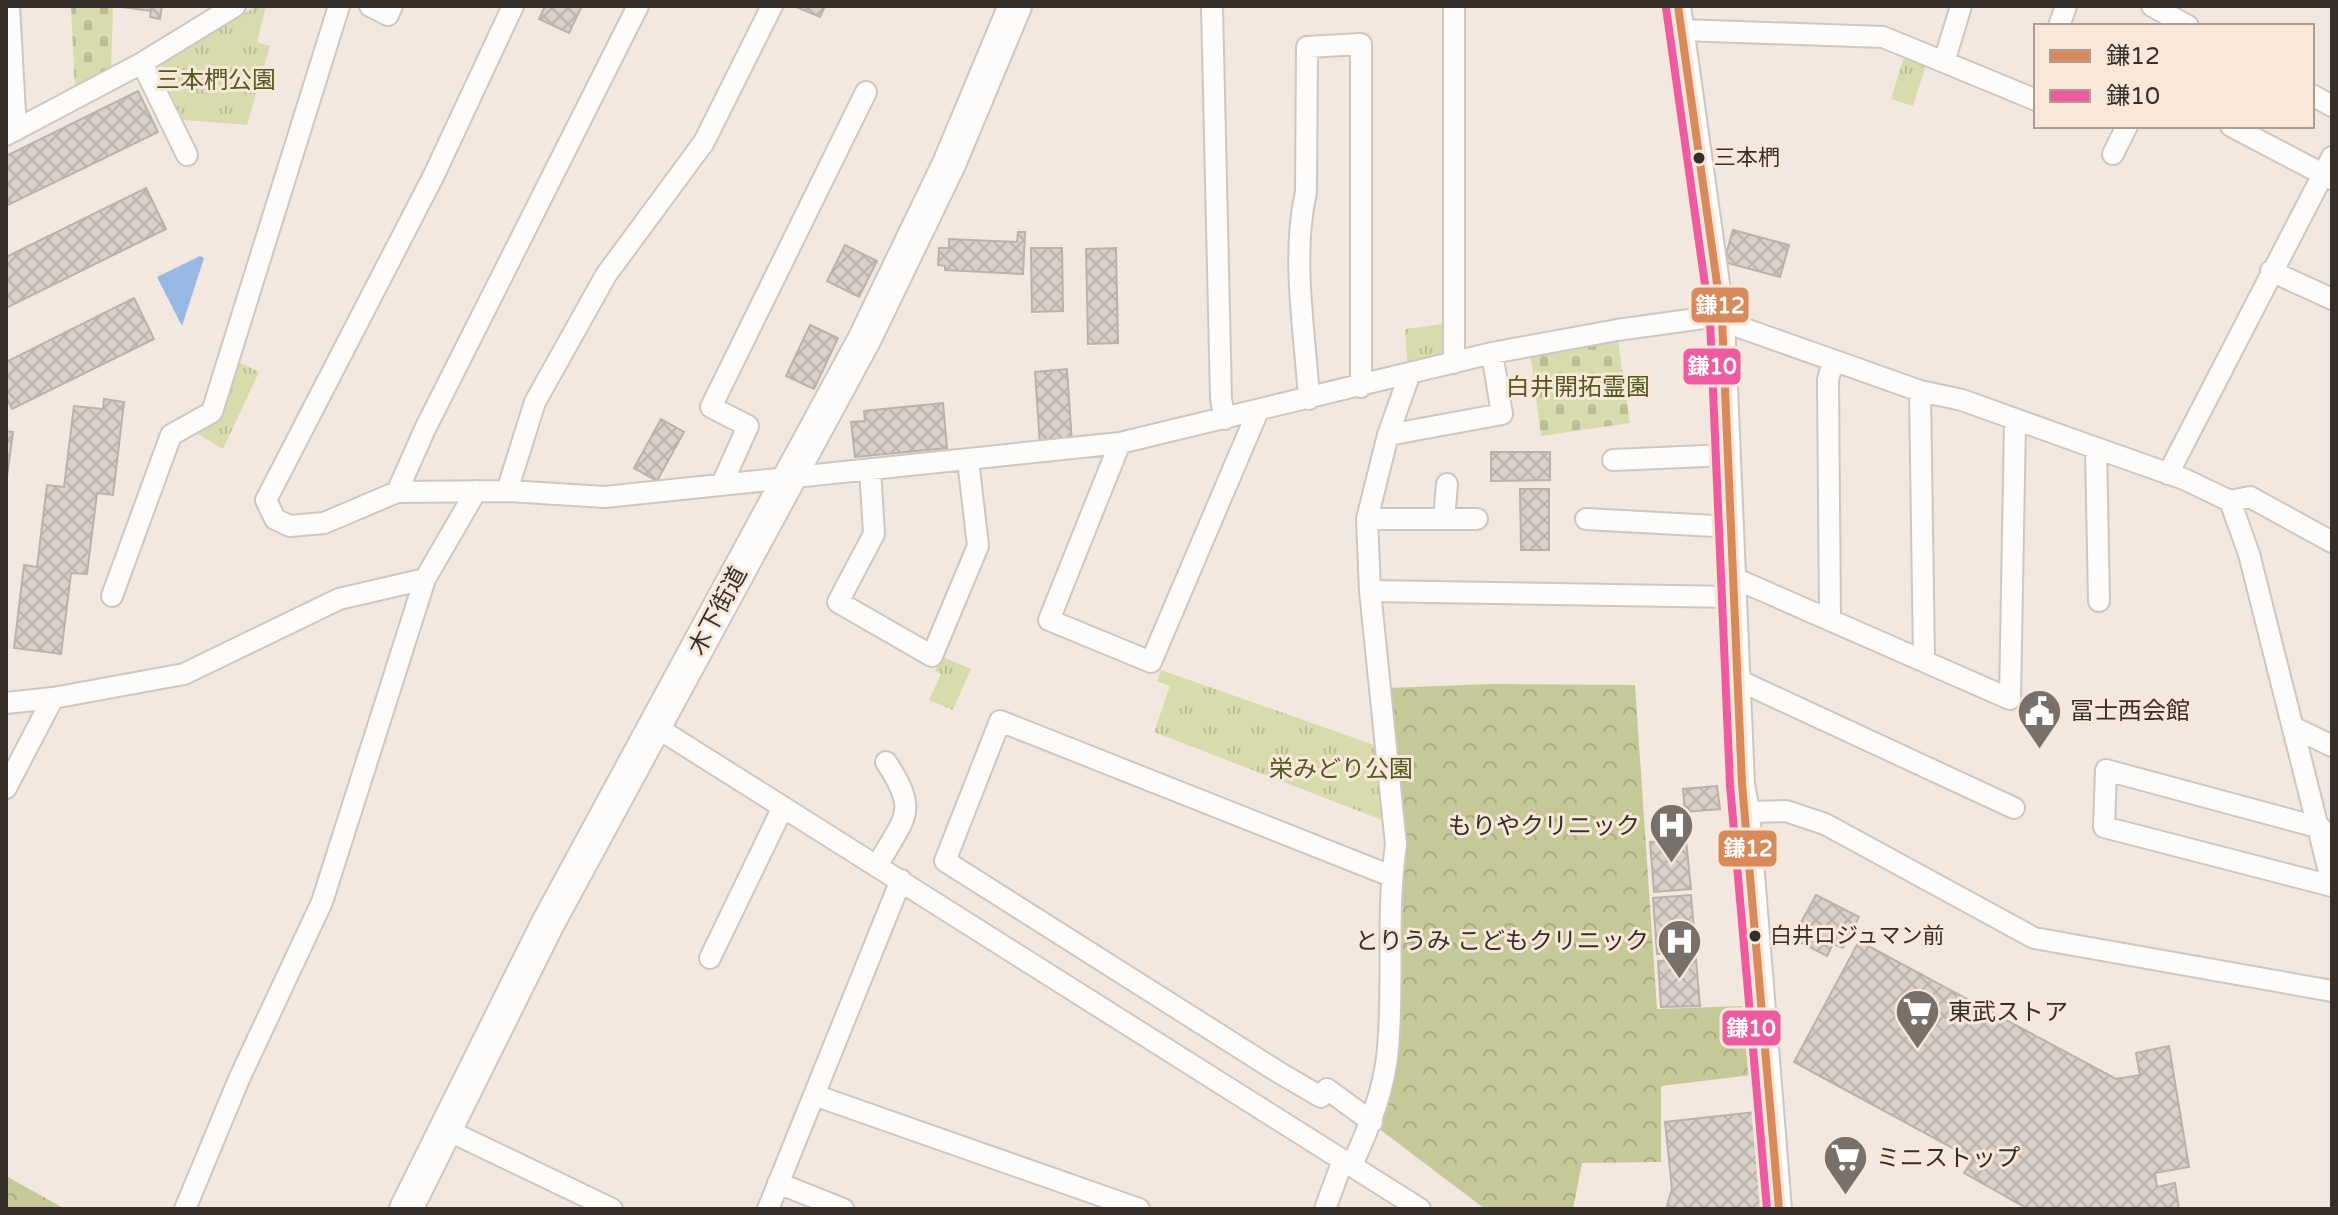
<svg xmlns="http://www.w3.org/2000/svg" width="2338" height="1215" font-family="'Varela Round','Noto Sans JP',sans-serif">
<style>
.forest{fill:url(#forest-crowns)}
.cemetery{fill:url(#cemetery-stones)}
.park{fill:url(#park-tufts)}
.water{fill:#96b8e2}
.building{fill:url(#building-cross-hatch);stroke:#b9b2ab;stroke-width:2}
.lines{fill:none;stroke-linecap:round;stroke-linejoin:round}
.minor-casing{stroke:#cfc6c0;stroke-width:24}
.tertiary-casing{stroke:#cfc6c0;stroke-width:28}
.primary-casing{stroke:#cfc6c0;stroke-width:36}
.minor{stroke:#fdfcfa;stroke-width:20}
.tertiary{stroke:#fdfcfa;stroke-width:24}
.primary{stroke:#fdfcfa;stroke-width:32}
.bus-1-casing{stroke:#f9e7d9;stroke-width:14}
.bus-2-casing{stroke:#f9e7d9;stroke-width:14}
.bus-1{stroke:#d98a5a;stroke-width:8}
.bus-2{stroke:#ef5ba1;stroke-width:8}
.bus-dot{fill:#362f29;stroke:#f9e7d9;stroke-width:3}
.labels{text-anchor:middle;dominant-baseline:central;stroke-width:6;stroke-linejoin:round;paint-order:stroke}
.bus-label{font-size:22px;fill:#362f29;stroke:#f9e7d9;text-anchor:start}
.park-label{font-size:24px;fill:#515b1f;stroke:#f9e7d9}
.street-label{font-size:24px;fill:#362f29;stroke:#f9e7d9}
.poi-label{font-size:24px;fill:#362f29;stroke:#f9e7d9;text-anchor:start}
.line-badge{stroke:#f9e7d9;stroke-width:3}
.badge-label{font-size:22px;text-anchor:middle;font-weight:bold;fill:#fff}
</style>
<defs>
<pattern id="forest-crowns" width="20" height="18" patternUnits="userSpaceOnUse" patternTransform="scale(2)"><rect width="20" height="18" fill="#c5c998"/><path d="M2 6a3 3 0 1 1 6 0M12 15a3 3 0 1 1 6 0" fill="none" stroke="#aaad83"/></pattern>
<pattern id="cemetery-stones" width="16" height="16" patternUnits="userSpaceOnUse" patternTransform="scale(2)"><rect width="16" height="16" fill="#d8dcad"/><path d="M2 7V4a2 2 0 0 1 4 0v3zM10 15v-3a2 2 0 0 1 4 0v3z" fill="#babd95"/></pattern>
<pattern id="park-tufts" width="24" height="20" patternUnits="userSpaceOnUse" patternTransform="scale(2)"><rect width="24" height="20" fill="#d8dcad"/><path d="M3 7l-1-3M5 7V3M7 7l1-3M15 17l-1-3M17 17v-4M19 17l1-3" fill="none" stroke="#babd95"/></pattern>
<pattern id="building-cross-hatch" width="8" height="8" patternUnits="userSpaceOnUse" patternTransform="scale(2)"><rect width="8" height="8" fill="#d8d0c9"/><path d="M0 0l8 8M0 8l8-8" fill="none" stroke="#bab3ad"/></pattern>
</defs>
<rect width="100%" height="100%" fill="#f2e8e0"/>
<path class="forest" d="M 1493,684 L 1635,685 L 1657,1009 L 1744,1006 L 1752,1075 L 1661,1086 L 1661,1162 L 1582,1163 L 1573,1209 L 1485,1209 L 1378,1128 L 1394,1050 L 1386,688 Z
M 6,1176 L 65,1209 L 6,1209 Z"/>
<path class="cemetery" d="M 71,6 L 113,6 L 111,73 L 75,92 Z
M 1617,334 L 1630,423 L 1541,436 L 1530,352 Z"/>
<path class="park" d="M 257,6 L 266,6 L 257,42 L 270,46 L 247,125 L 183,120 L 160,70 L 162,62 Z
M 1904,57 L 1926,65 L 1913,106 L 1891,99 Z
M 1443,324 L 1446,352 L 1407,362 L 1405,329 Z
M 235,360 L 259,372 L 223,449 L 191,430 L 209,420 L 212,425 L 220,421 L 217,415 Z
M 941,656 L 971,669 L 953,710 L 929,700 L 941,674 L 935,671 Z
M 1161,670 L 1380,747 L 1387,822 L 1154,732 L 1170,686 L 1157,681 Z"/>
<path class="water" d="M 200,256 L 204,258 L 182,326 L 157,277 Z"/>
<path class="building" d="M 115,6 L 162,6 L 160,19 L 150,17 L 151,11 Z
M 545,6 L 582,6 L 569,33 L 539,19 Z
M 794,6 L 825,6 L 820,17 Z
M 138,91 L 158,132 L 6,206 L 6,156 Z
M 146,188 L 166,229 L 6,308 L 6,257 Z
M 1733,230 L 1789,245 L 1780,277 L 1724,262 Z
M 1018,232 L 1025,232 L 1023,274 L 945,270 L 945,266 L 938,265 L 939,248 L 949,248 L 949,239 L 1017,242 Z
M 845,245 L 877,261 L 859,297 L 827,281 Z
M 1031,248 L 1062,248 L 1063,311 L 1032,312 Z
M 1116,248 L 1118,343 L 1088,344 L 1086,249 Z
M 134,298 L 154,339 L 12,409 L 6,397 L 6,362 Z
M 810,325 L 838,338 L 814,389 L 786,376 Z
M 1067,369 L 1072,443 L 1040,445 L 1035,372 Z
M 104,399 L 124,402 L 113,495 L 97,493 L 87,574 L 71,573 L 61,654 L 14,648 L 24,565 L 37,567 L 47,485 L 64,487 L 74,406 L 103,409 Z
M 943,403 L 947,448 L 855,457 L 851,422 L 865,421 L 864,411 Z
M 661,419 L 684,432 L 657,481 L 634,468 Z
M 6,431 L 13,432 L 7,477 L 6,477 Z
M 1491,452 L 1550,452 L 1550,480 L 1491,481 Z
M 1520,489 L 1549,489 L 1549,550 L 1521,550 Z
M 1717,786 L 1720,809 L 1685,812 L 1683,789 Z
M 1686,840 L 1691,889 L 1654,892 L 1650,842 Z
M 1691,895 L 1696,952 L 1657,954 L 1653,898 Z
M 1816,895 L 1859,917 L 1843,948 L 1833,944 L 1827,956 L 1798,941 L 1805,930 L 1799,926 Z
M 1859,941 L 2116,1079 L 2140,1075 L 2136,1053 L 2169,1046 L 2189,1167 L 2155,1173 L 2157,1187 L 2175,1183 L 2179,1209 L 2028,1209 L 1964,1173 L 1973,1159 L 1794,1062 Z
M 1696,959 L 1700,1006 L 1661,1007 L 1658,961 Z
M 1755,1112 L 1763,1209 L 1666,1209 L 1672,1189 L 1665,1122 Z"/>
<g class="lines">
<defs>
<path id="minor" d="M 9,6 L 16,130
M 370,6 L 388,15 L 392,6
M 513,6 L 434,175 L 266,500 L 275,519 L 290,526 L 324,523 L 397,492 L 507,491 L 605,497 L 1120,443 L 1492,353 L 1617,330 L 1711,317 L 1920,391 L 1962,400 L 2096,448 L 2184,479 L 2230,501 L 2249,554 L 2332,883
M 1212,6 L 1221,399 L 1225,419
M 1454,6 L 1454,363
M 1961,6 L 1944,62 L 2036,100
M 2152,6 L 2188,26
M 2059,26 L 2066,6
M 1682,30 L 1883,37 L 1944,62
M 142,63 L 187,155
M 2312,95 L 2332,106
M 2231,126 L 2332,179
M 6,135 L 142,63 L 235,6
M 2113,154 L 2127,126
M 2271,271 L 2332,299
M 1920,391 L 1924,661
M 1309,399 C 1305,332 1291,258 1306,192 L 1307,47 L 1361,44 L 1361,387
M 1388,435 L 1502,414 L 1492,353
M 1120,443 L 1049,620 L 1151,662 L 1258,411
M 2096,448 L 2099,601
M 1613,460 L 1728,455
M 870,469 L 874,534 L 838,602 L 932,656 L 978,546 L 968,460
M 2168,474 L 2332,157
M 722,484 L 748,426 L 711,407 L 866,92
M 507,491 L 535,402 L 606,275 L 704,142 L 772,6
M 397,492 L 425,429 L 638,6
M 2230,501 L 2250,497 L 2332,542
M 1367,519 L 1477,519
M 1444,519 L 1447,484
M 1586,519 L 1733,527
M 1734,578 L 2010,699 L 2015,422
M 1370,591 L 1734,597
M 112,596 L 171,435 L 212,412 L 339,6
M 1830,620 L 1828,380 L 1833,361
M 1736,679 L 2014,808
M 6,703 L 53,698 L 184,674 L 339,599 L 425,579
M 656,727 L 1420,1209
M 2293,727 L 2332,746
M 6,788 L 53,698
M 1747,812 L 1786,811 L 1825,824 L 2034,938 L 2332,991
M 2321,828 L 2106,770 L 2104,827 L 2332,886
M 877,866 C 904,817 920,813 886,762
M 710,958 L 783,807
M 817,1096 L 1139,1209
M 1372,1122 L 1327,1089 L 1321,1097 L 1275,1070 L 945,861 L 1000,721 L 1391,876
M 445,1129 L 612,1209
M 1352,1165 C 1369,1128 1385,1088 1388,1048 C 1394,980 1386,912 1396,845 L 1370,591 L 1367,519 L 1388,435 L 1409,376
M 778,1183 L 843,1209
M 185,1209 L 239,1079 L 322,902 L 425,579 L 476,491
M 768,1209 L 901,880
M 1325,1209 L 1343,1160"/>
<path id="tertiary" d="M 1678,6 L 1722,319 L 1742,784 L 1747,812 L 1779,1209"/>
<path id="primary" d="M 406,1209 L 547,925 L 864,340 L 949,164 L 1015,6"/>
</defs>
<use href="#minor" class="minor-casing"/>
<use href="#tertiary" class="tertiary-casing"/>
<use href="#primary" class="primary-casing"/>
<use href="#minor" class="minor"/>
<use href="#tertiary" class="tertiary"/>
<use href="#primary" class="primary"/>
<defs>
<path id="bus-1" d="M 1678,6 L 1722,319 L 1742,784 L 1779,1209"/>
<path id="bus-2" d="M 1666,8 L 1710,320 L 1730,785 L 1767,1209"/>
</defs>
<use href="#bus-1" class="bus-1-casing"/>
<use href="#bus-2" class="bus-2-casing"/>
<use href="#bus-1" class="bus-1"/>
<use href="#bus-2" class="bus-2"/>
</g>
<defs>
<symbol id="civic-pin" viewBox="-11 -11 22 30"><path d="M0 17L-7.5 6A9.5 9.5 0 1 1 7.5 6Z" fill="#787069" stroke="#f9e7d9"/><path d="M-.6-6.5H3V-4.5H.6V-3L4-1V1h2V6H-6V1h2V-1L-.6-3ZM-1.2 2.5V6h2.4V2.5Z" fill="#fff"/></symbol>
<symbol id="hospital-pin" viewBox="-11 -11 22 30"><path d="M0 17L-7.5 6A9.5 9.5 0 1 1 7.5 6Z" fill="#787069" stroke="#f9e7d9"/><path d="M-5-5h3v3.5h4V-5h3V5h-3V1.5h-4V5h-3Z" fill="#fff"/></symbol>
<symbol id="supermarket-pin" viewBox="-11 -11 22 30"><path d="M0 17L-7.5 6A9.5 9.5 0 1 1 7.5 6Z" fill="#787069" stroke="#f9e7d9"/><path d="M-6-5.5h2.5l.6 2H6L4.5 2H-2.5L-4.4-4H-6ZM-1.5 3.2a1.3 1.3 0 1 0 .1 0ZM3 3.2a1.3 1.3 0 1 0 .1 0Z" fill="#fff"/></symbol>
</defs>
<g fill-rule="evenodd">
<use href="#civic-pin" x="2014" y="686" width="51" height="69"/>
<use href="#hospital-pin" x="1646" y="800" width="51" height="69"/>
<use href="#hospital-pin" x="1654" y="916" width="51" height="69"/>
<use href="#supermarket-pin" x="1892" y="986" width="51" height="69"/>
<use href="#supermarket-pin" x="1820" y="1132" width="51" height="69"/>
</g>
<g class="bus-dot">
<circle cx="1699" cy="158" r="7"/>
<circle cx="1755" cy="936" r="7"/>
</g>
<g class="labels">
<g class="bus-label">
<text x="1714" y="158">三本椚</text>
<text x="1770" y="936">白井ロジュマン前</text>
</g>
<g class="park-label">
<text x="216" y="80">三本椚公園</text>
<text x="1578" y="387">白井開拓霊園</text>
<text x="1341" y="769">栄みどり公園</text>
</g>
<g class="street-label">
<text transform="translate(718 611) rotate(-62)">木下街道</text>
</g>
<g class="poi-label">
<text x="2070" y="711">冨士西会館</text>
<text x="1640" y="826" text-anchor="end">もりやクリニック</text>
<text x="1649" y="941" text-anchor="end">とりうみ こどもクリニック</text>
<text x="1948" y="1012">東武ストア</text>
<text x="1876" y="1158">ミニストップ</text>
</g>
</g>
<g class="line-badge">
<rect x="1690" y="286" width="60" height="38" rx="8" fill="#d98a5a"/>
<rect x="1682" y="347" width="60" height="39" rx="8" fill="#ef5ba1"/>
<rect x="1717" y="829" width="61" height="39" rx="8" fill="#d98a5a"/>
<rect x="1721" y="1009" width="61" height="38" rx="8" fill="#ef5ba1"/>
</g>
<g class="badge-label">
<text x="1720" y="313">鎌12</text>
<text x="1712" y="374">鎌10</text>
<text x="1748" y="856">鎌12</text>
<text x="1751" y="1036">鎌10</text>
</g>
<rect width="2338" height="1215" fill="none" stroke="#362f29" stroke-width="16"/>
<rect x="2034" y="24" width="280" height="104" fill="#f9e7d9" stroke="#ab9d93" stroke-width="2"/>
<rect x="2050" y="50" width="40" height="12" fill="#d98a5a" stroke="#ab9d93" stroke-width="2"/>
<text x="2106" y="64" font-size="24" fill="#362f29">鎌12</text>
<rect x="2050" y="90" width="40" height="12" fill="#ef5ba1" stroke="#ab9d93" stroke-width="2"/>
<text x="2106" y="104" font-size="24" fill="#362f29">鎌10</text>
</svg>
